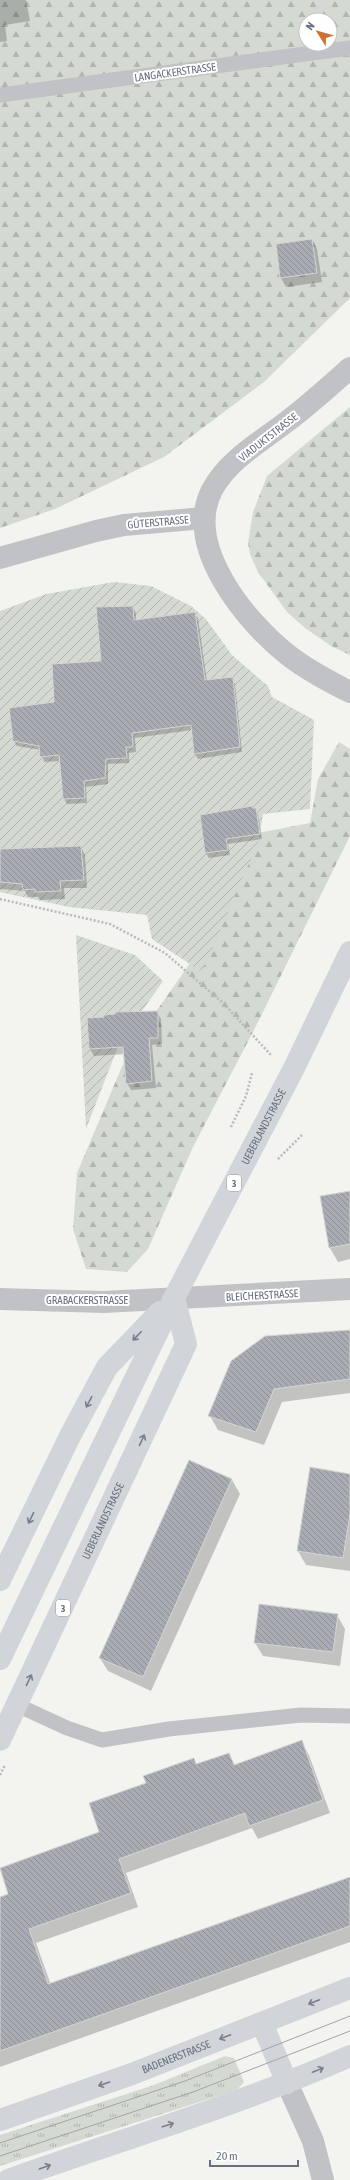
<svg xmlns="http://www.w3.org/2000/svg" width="350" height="2180" font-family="'Asap Condensed',sans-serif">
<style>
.grass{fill:url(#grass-tufts)}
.forest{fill:url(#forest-firs);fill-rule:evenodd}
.garden{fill:url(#garden-furrows)}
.shadow{fill:#0003}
.building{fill:url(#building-back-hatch);stroke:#d5d5d3}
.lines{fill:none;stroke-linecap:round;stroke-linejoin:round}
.path{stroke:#b7b9bc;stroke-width:2.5;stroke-dasharray:2 2;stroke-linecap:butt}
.service{stroke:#c0c2c5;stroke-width:15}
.minor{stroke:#c0c2c5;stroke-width:22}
.tertiary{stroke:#c0c2c5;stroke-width:22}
.secondary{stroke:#d1d4d9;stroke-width:22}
.primary{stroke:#d1d4d9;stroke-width:22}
.tram{stroke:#a1a5aa;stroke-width:1}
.oneway{stroke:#767f8c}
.labels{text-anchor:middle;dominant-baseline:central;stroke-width:4;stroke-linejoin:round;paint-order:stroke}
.shield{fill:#fff;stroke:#949ba5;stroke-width:1}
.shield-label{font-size:10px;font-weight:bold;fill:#66707e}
.street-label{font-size:11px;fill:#66707e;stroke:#fff}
</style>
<defs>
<pattern id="grass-tufts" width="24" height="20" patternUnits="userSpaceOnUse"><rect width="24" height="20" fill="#d4dad2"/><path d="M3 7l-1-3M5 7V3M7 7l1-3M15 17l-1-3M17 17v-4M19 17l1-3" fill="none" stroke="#b0b5b0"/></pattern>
<pattern id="forest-firs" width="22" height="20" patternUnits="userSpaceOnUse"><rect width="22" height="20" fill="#d4dad2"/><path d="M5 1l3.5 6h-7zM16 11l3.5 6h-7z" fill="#b0b5b0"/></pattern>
<pattern id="garden-furrows" width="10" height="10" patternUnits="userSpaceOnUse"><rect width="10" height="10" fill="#d4dad2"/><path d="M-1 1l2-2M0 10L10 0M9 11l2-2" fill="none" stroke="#b0b5b0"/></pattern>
<pattern id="building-back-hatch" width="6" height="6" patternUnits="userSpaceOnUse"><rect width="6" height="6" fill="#a9adb3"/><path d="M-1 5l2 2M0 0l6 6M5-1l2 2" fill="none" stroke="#8d9197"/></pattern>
</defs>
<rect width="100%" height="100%" fill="#f3f4f0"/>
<path class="grass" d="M 225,2056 L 234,2058 L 244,2082 L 237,2090 L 0,2166 L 0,2135 L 154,2085 Z"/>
<path class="forest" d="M 0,0 L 350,0 L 350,298 L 264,382 L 164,457 L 55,509 L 0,528 ZM 306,20 L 330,20 L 330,44 L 306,44 Z
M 350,407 L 350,655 L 331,646 L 305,628 L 287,612 L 258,572 L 250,554 L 248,543 L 253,512 L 267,476 Z
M 339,742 L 350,749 L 350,836 L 254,1030 L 193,1147 L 148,1249 L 127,1272 L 86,1269 L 73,1229 L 77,1173 L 129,1050 L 219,922 L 247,835 L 310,823 L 318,779 Z"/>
<path class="garden" d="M 114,582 L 151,586 L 191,606 L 206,619 L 232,655 L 268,686 L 272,697 L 314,720 L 310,809 L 263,814 L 259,840 L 202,972 L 152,939 L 147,915 L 69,907 L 0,892 L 0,611 L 46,594 Z
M 76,935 L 135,955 L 163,981 L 119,1044 L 86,1129 Z"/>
<path class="shadow" d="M 0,0 L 26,0 L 30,21 L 5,25 L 7,41 L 0,42 Z
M 312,240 L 317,249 L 322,282 L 286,287 L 281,278 L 277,244 Z
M 133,607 L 136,613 L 136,621 L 194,613 L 198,618 L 207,681 L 232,678 L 235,684 L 242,752 L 198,759 L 195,754 L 192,730 L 135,738 L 136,752 L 129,753 L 129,763 L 108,764 L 108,784 L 86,787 L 87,803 L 67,804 L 64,799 L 61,761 L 44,762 L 41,750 L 17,746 L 14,741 L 102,662 Z
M 253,809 L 258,814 L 262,839 L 228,844 L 230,855 L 209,858 L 206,853 Z
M 81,847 L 85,855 L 87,888 L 64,888 L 65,899 L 40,900 L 38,897 L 28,897 L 25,891 L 0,889 L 0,850 Z
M 157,1012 L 161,1019 L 162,1044 L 152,1045 L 156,1088 L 131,1090 L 127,1083 L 125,1054 L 94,1056 L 90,1049 L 88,1019 Z
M 350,1191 L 350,1259 L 338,1262 L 330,1248 Z
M 350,1331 L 350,1393 L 282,1402 L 264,1445 L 218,1430 L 210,1416 Z
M 189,1461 L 232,1480 L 240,1494 L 151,1691 L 108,1671 L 100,1658 Z
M 350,1475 L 350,1571 L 306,1565 L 298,1551 Z
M 337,1615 L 345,1629 L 340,1666 L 263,1656 L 255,1643 Z
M 301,1742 L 309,1755 L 330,1813 L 258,1839 L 252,1828 L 126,1873 L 138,1907 L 36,1943 L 51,1985 L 350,1882 L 350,1942 L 0,2067 L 0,1898 L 9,1895 L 0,1869 L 100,1833 L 147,1783 L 193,1759 L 197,1765 L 229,1754 L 235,1765 Z"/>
<path class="building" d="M 312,239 L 317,273 L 280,278 L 276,244 Z
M 133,606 L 134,620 L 195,612 L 205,680 L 233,677 L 240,747 L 194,754 L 191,725 L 132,733 L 133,747 L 126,747 L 127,758 L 106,759 L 105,778 L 84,781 L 85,798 L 63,799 L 59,755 L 40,757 L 39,746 L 13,741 L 9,708 L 54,702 L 52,664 L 101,661 L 96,607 Z
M 252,806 L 253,808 L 256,808 L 260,834 L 226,839 L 228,850 L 205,853 L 200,815 Z
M 81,846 L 84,880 L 60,881 L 61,891 L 35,892 L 35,889 L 23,890 L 22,884 L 0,882 L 0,849 Z
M 158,1011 L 158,1038 L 149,1038 L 152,1081 L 126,1084 L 123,1047 L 89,1049 L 87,1018 L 104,1017 L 104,1015 L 115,1014 L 115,1012 Z
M 350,1191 L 350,1244 L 329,1248 L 320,1196 Z
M 350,1330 L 350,1379 L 274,1389 L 256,1432 L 208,1416 L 231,1361 L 265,1336 Z
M 189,1460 L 232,1479 L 143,1677 L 99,1658 Z
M 310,1467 L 350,1474 L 350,1514 L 343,1558 L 297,1551 Z
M 259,1604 L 338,1614 L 333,1652 L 254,1643 Z
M 302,1740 L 323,1800 L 249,1826 L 245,1813 L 119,1859 L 131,1893 L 29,1929 L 48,1984 L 350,1877 L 350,1926 L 0,2051 L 0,1897 L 8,1894 L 0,1868 L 99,1832 L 89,1803 L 146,1783 L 143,1776 L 194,1758 L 196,1764 L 229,1753 L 234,1765 Z"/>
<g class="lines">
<path class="path" d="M 0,899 L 110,924 L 165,953 L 223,1003 L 271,1055
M 231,1127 L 246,1096 L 252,1073
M 278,1159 L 302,1135
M 0,1775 L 5,1765"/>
<path class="service" d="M 0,95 L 350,48
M 17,1705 L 67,1728 L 102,1740 L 169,1729 L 301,1715 L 350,1716"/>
<path class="minor" d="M 0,558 L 96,531 L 124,525 L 204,518
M 0,1299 L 104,1302 L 350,1289"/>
<path class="tertiary" d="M 350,368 C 329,387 308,406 285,423 C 260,442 227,461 212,490 C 183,546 246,622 288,655 C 307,670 328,681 350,692
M 287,2083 L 313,2141 L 323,2180"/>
<g class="secondary">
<path d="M 262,2023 L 287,2083"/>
<path id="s1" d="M 0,2120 L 132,2074 L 350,1988"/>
<path d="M 8,2180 C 123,2139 239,2105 350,2056"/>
</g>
<g class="primary">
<path d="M 0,1580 L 70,1436 L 107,1367 L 160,1312"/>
<path id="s2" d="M 0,1659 L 174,1298 L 294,1068 L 350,952"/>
<path id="s3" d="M 0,1740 L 186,1344 L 174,1298"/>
</g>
<path class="tram" d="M 0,2143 L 185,2081 L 350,2016
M 0,2156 L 193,2092 L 350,2031"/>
</g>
<defs><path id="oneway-shaft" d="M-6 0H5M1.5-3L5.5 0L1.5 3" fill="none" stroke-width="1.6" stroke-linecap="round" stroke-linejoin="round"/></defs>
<g class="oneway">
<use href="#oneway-shaft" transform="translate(137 1336) rotate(134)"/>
<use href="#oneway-shaft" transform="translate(89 1402) rotate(118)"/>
<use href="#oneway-shaft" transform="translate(142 1440) rotate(-65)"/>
<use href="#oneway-shaft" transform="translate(31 1518) rotate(116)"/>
<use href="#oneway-shaft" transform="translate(29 1680) rotate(-65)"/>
<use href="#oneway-shaft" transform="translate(314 2002) rotate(159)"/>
<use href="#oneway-shaft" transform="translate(225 2037) rotate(159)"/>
<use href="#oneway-shaft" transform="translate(318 2070) rotate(-22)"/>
<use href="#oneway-shaft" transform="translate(104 2084) rotate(161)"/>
<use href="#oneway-shaft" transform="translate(168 2125) rotate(-18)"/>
<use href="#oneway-shaft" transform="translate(45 2167) rotate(-20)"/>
</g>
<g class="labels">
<g class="shield">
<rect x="227" y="1175" width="14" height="16" rx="3"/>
<rect x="56" y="1600" width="14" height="16" rx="3"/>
</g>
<g class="shield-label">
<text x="234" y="1183">3</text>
<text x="63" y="1608">3</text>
</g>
<g class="street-label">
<text transform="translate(175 72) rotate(-8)">LANGACKERSTRASSE</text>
<text transform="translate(268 437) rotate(-38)">VIADUKTSTRASSE</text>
<text transform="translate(158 522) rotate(-5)">GÜTERSTRASSE</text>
<text stroke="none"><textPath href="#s2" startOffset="594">UEBERLANDSTRASSE</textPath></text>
<text transform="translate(262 1295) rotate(-3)">BLEICHERSTRASSE</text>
<text x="87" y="1300">GRABACKERSTRASSE</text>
<text stroke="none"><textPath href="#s3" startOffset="242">UEBERLANDSTRASSE</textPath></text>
<text stroke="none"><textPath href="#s1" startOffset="187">BADENERSTRASSE</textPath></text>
</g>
</g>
<g transform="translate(318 32) rotate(307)"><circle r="19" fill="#ffffff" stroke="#c2c6cb"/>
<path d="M0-3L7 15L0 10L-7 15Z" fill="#cf7135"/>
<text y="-6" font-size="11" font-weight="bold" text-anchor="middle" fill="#66707e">N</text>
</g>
<path d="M210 2160v6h88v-6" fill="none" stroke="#66707e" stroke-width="2"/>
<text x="216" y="2160" font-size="12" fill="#66707e" stroke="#ffffff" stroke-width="3" paint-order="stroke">20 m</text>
</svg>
